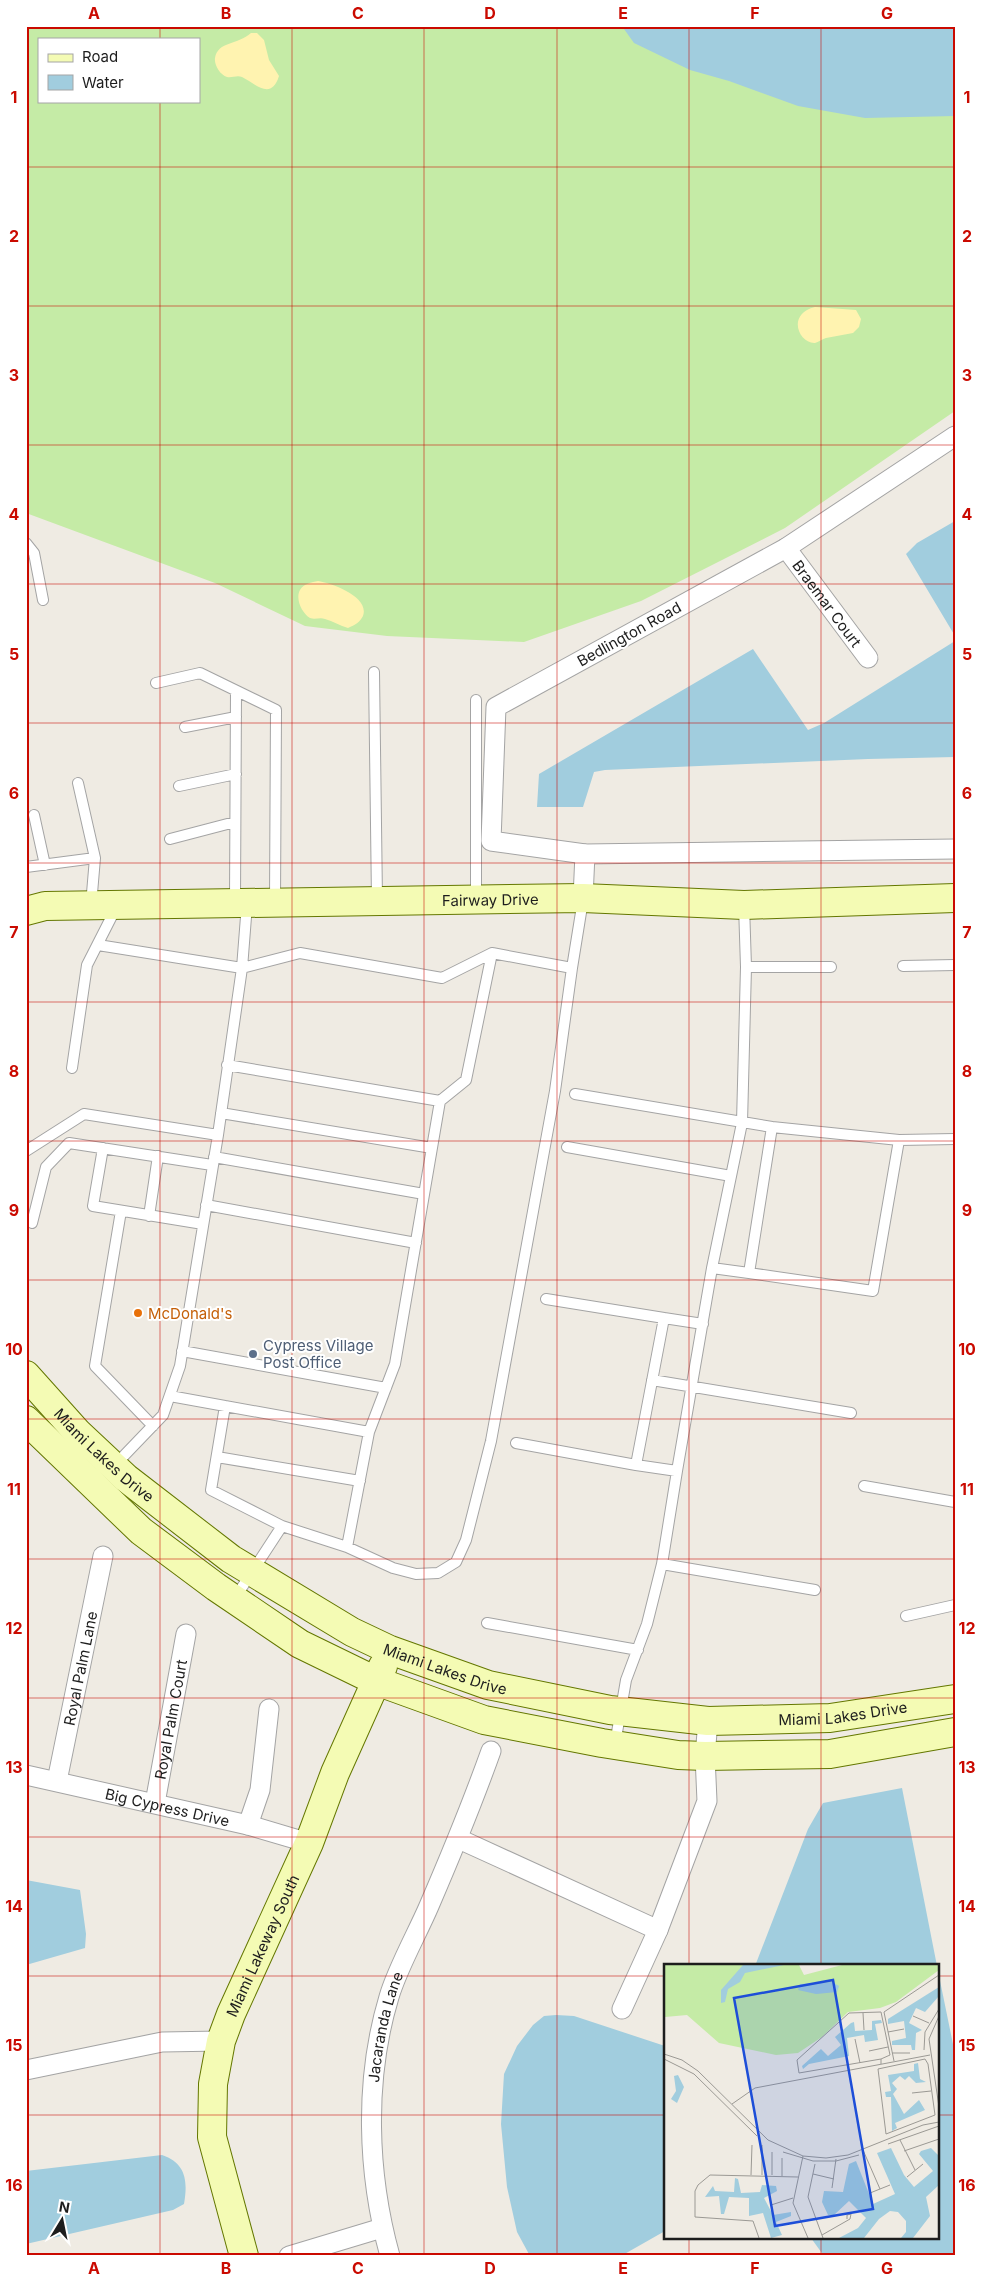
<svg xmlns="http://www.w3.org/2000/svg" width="981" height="2282" font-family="Inter,sans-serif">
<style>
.grass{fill:#c5eba6;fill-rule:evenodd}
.sand{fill:#fff3b0}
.water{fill:#a1cdde}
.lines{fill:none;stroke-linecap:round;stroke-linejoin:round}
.lane-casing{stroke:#a4a4a4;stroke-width:12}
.street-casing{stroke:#a4a4a4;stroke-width:21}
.secondary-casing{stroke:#647701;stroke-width:30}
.lane{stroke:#fff;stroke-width:10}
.street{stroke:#fff;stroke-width:19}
.secondary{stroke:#f4fbb4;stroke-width:28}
.grid{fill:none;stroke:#ca0a00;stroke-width:1;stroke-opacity:0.55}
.food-dot{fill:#e8710a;stroke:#fff;stroke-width:2}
.service-dot{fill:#5c6f8a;stroke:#fff;stroke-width:2}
.labels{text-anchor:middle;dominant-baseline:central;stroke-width:4;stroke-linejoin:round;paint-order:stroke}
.street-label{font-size:15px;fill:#1d1d1d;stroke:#fff}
.food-label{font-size:15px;fill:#c56008;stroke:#fff;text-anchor:start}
.service-label{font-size:15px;fill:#4e5e75;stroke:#fff;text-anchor:start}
.inset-road{fill:none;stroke:#9b9994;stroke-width:1}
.view{fill:#1d4ed8;fill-opacity:0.15;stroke:#1d4ed8;stroke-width:2.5}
.inset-edge{fill:none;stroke:#1d1d1d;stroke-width:2.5}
.neatline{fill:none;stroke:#ca0a00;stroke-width:2}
.grid-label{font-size:16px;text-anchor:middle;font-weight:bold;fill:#ca0a00}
</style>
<rect width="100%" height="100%" fill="#efebe3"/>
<path class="grass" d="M 26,26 L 955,26 L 955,411 L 785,528 L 641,601 L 524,642 L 387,636 L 305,626 L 215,583 L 26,513 ZM 39,39 L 199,39 L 199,101 L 39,101 Z"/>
<path class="sand" d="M 251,33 L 257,33 L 264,40 L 269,60 L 279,76 C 271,101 256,84 242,77 C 237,75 232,78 227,77 C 220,75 214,65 215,58 C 218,41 238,45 251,33 Z
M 815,307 L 856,310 L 861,319 L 859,327 L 853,333 C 844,335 835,336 826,338 C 823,339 818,342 815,343 C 799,344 786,314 815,307 Z
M 318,581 C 332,583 370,597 363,616 C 360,622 355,625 348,628 C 340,626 333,621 325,619 C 320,617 315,620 310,618 C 302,613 295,599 300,590 C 303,584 312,582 318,581 Z"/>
<path class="water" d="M 624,26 L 955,26 L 955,116 L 865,118 L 798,106 L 729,81 L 690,70 L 634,43 L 624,29 Z
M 955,521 L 955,636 L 906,554 L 917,543 Z
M 955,641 L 955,757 L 868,759 L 605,770 L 594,772 L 583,807 L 537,807 L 539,774 L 753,649 L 808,730 L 824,723 Z
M 902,1788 L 937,1966 L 755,1966 L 808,1829 L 823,1803 Z
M 26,1880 L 80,1890 L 86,1934 L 85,1948 L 26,1965 Z
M 937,1966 L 955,2054 L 955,2256 L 824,2256 L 811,2238 L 937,2238 Z
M 556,2015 L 574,2016 L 665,2046 L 665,2231 L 621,2256 L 530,2256 L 517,2232 L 507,2187 L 501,2124 L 504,2074 L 517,2046 L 533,2025 L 544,2016 Z
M 162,2155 C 186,2163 188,2181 184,2204 L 173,2210 L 26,2244 L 26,2171 Z"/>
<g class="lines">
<defs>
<path id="lane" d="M 26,543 L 34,553 L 43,600
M 374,672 L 377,900
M 156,683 L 200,673 L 276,710 L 275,902
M 476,700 L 476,899
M 185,727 L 236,717
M 78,783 L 95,858
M 179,786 L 236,774
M 34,815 L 45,865
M 170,839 L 235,822
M 26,867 L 95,858 L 91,905
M 235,902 L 236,691
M 744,905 L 746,967 L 831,967
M 98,945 L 242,968 L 300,953 L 442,978 L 492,953 L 572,968 L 555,1091 L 491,1441 L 466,1540 L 456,1562 L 438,1573 L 416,1574 L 393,1568 L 347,1547 L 282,1526 L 235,1598
M 903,966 L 955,965
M 572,968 L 583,900
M 227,1065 L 440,1101 L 395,1364 L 369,1432
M 72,1068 L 87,965 L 116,908
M 575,1094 L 772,1127
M 440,1101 L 466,1080 L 492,953
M 221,1113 L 432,1148
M 899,1140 L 873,1291 L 749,1273 L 772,1127 L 899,1140 L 955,1139
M 567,1147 L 731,1176
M 103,1148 L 93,1206 L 203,1224
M 26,1151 L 84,1114 L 218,1135
M 214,1157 L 424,1194
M 206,1205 L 416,1243
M 121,1211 L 95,1366 L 153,1426
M 149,1216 L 158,1156
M 32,1223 L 46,1167 L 69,1143 L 212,1165
M 712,1268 L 749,1273
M 664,1318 L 703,1324
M 182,1351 L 386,1388
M 652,1380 L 851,1413
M 170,1396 L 369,1432 L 347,1547
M 225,1406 L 211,1490 L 282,1526
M 516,1443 L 636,1465 L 664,1318 L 546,1299
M 217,1457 L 360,1481
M 115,1465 L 163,1415 L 180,1366 L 218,1135 L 242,968 L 247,904
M 677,1471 L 712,1268 L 742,1123 L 746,967
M 864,1486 L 955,1502
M 662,1564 L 815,1590
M 906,1616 L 955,1605
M 487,1623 L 638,1650
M 615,1744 L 626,1680 L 647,1624 L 662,1564 L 677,1471 L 636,1465"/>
<g id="street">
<path d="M 955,436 L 786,548 L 496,707 L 491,841 L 585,854 L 955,849"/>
<path id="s1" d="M 786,548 L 868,658"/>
<path d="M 583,898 L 585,854"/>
<path id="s2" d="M 26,1775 L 248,1825 L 309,1843"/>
<path id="s3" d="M 57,1781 L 103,1556"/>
<path id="s4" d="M 155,1803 L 186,1634"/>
<path d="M 248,1825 L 260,1790 L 269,1709"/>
<path d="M 459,1839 L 658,1930"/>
<path d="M 622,2009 L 658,1930 L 707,1801 L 705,1756 L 708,1721"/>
<path d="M 26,2070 L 162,2042 L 221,2041"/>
<path d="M 289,2256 L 382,2228"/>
<path id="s5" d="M 390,2256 C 367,2173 364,2080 389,1997 C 397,1969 417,1934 429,1906 C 451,1855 472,1804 491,1751"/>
</g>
<g id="secondary">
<path id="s6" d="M 26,911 L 45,906 L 583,898 L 744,905 L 955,898"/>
<path id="s7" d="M 26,1375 L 78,1433 L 126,1478 L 231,1559 L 352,1632 L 390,1650 L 488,1685 L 610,1710 L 708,1721 L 830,1718 L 955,1699"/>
<path d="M 26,1420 L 141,1531 L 216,1587 L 300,1644 L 376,1681 L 484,1720 L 602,1743 L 678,1755 L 705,1756 L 830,1754 L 955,1732"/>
<path id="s8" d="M 244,2256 L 212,2137 L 213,2084 L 221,2041 L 231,2014 L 309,1843 L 335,1773 L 383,1666"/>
</g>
</defs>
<use href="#lane" class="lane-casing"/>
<use href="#street" class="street-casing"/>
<use href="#secondary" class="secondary-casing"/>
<use href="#lane" class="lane"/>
<use href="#street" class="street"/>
<use href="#secondary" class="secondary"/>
</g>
<path class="grid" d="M 160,26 L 160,39M 292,26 L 292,2256M 424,26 L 424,2256M 557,26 L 557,2256M 689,26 L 689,1966M 821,26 L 821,1966M 160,101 L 160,2256M 26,167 L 955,167M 26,306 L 955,306M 26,445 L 955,445M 26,584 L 955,584M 26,723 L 955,723M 26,863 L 955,863M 26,1002 L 955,1002M 26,1141 L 955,1141M 26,1280 L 955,1280M 26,1419 L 955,1419M 26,1559 L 955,1559M 26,1698 L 955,1698M 26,1837 L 955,1837M 26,1976 L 665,1976M 937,1976 L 955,1976M 26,2115 L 665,2115M 937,2115 L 955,2115M 689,2238 L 689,2256M 821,2238 L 821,2256"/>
<circle class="food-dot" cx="138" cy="1313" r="5"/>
<circle class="service-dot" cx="253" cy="1354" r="5"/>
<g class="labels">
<g class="street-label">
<text stroke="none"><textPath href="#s1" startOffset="69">Braemar Court</textPath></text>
<text transform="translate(629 634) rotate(-29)">Bedlington Road</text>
<text stroke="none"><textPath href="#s6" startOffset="465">Fairway Drive</textPath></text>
<text stroke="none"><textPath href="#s7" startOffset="112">Miami Lakes Drive</textPath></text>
<text stroke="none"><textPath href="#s7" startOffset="518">Miami Lakes Drive</textPath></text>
<text stroke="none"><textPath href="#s3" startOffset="115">Royal Palm Lane</textPath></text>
<text stroke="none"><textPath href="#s7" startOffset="922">Miami Lakes Drive</textPath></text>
<text stroke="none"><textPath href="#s4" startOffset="85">Royal Palm Court</textPath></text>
<text stroke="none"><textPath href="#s2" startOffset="145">Big Cypress Drive</textPath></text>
<text stroke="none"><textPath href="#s8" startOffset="324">Miami Lakeway South</textPath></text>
<text stroke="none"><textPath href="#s5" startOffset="232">Jacaranda Lane</textPath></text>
</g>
<g class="food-label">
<text x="148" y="1313">McDonald's</text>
</g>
<g class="service-label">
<text x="263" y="1345">Cypress Village<tspan x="263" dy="17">Post Office</tspan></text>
</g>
</g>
<g transform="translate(664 1964)">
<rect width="275" height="275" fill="#efebe3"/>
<path d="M 0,1 L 135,1 L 140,11 L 178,1 L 275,1 L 275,6 L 232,38 L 216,44 L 184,48 L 158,73 L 134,89 L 112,91 L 55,79 L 23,51 L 1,53 L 0,69 Z" fill="#c5eba6"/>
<path d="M 79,1 L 120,1 L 81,9 L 76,18 L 64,25 L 61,38 L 57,39 L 57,26 ZM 168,18 L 175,22 L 173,28 L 152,30 L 134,26 L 136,20 ZM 275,23 L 275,32 L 261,48 L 252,44 L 245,59 L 258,66 L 252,69 L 251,86 L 248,86 L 247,81 L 228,81 L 228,77 L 242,74 L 240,57 L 224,60 L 224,55 ZM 217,56 L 218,59 L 211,60 L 214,76 L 201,78 L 200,71 L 183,74 L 185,92 L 145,100 L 139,105 L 138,102 L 157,85 L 164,92 L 177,81 L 171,73 L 187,59 L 190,58 L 191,67 L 208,66 L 208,57 ZM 254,99 L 256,115 L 262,118 L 252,119 L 245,112 L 241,116 L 236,112 L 228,119 L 233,125 L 229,130 L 240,150 L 255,136 L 261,146 L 231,159 L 233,164 L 228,167 L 227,133 L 222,133 L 221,128 L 227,127 L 224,111 L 250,107 L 250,100 ZM 14,111 L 20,123 L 13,139 L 7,135 L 12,127 L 10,112 ZM 227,184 L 240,211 L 250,223 L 269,207 L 255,190 L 257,187 L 267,184 L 275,192 L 275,221 L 262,233 L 266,252 L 249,274 L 237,274 L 242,268 L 242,257 L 234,248 L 226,247 L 215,255 L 200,274 L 175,274 L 194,264 L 202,254 L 185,237 L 170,251 L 164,251 L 158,238 L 160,227 L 179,228 L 185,200 L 192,197 L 209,240 L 231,230 L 213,189 ZM 71,214 L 74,215 L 77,229 L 96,228 L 98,221 L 112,222 L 113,227 L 100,234 L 109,251 L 127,248 L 127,252 L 112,258 L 118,271 L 107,274 L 99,249 L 85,252 L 85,234 L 65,233 L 60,250 L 57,250 L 55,232 L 41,233 L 49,222 L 51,227 L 70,228 Z" fill="#a1cdde"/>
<path class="inset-road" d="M 199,49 L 200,66M 249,52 L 265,59M 275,52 L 265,75 L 275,143M 224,68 L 240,65M 191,75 L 196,99M 260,86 L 261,68 L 275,45M 205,87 L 224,83M 228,89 L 246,89M 0,90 L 18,96 L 34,107 L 104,176 L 139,192 L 162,194 L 184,191 L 259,161 L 275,158M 0,95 L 30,110 L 93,172M 217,95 L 226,91 L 217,48 L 185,49 L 133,96 L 135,109 L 217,95 L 217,100M 261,95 L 264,100 L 271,151 L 222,170 L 214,105 ZM 230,97 L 220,48 L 275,11M 248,129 L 267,127M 68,140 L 91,124 L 266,91M 236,176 L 251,206M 224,180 L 275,162M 199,186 L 216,225M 240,187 L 275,175M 119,188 L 149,197 L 172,197 L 195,191M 139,192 L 129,239 L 144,274M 151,200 L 144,233 L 159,274M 149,210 L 170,215M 87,211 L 88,181M 98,211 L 98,181M 108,211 L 108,188M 118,212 L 118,194M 243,213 L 259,200M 168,224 L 172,195M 206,229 L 226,221M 107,241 L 129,234M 158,271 L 186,255 L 187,250 L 183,251 L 183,255M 95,274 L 89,257 L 31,253 L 31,227 L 34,221 L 46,211 L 134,213"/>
<path class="view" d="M 169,16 L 209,245 L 111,262 L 70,34 Z"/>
<rect width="275" height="275" class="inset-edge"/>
</g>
<rect width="981" height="2282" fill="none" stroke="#ffffff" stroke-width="55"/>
<rect x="38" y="38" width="162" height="65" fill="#ffffff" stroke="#a5a5a5"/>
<rect x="48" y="54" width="25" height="8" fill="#f4fbb4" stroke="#a5a5a5"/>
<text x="82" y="62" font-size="15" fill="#1d1d1d">Road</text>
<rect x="48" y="75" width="25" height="15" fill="#a1cdde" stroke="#a5a5a5"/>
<text x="82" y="88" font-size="15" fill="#1d1d1d">Water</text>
<g transform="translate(62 2220) rotate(10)" stroke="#ffffff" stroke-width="4" paint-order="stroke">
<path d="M0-4L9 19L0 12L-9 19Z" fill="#1d1d1d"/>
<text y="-8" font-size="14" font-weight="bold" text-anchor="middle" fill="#1d1d1d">N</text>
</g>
<rect x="28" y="28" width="926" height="2226" class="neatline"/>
<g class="grid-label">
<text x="94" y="19">A</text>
<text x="226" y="19">B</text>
<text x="358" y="19">C</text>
<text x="490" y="19">D</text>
<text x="623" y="19">E</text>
<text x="755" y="19">F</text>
<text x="887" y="19">G</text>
<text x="14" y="103">1</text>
<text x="967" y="103">1</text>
<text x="14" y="242">2</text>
<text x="967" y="242">2</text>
<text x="14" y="381">3</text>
<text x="967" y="381">3</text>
<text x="14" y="520">4</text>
<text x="967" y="520">4</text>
<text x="14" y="660">5</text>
<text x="967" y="660">5</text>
<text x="14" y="799">6</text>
<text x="967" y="799">6</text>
<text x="14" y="938">7</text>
<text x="967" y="938">7</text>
<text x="14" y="1077">8</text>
<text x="967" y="1077">8</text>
<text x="14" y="1216">9</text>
<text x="967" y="1216">9</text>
<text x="14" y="1355">10</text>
<text x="967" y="1355">10</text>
<text x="14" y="1495">11</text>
<text x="967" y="1495">11</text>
<text x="14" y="1634">12</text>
<text x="967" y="1634">12</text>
<text x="14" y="1773">13</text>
<text x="967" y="1773">13</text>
<text x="14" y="1912">14</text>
<text x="967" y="1912">14</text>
<text x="14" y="2051">15</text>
<text x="967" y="2051">15</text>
<text x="14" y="2191">16</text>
<text x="967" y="2191">16</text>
<text x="94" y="2274">A</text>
<text x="226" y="2274">B</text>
<text x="358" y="2274">C</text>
<text x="490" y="2274">D</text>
<text x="623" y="2274">E</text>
<text x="755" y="2274">F</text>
<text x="887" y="2274">G</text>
</g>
</svg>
